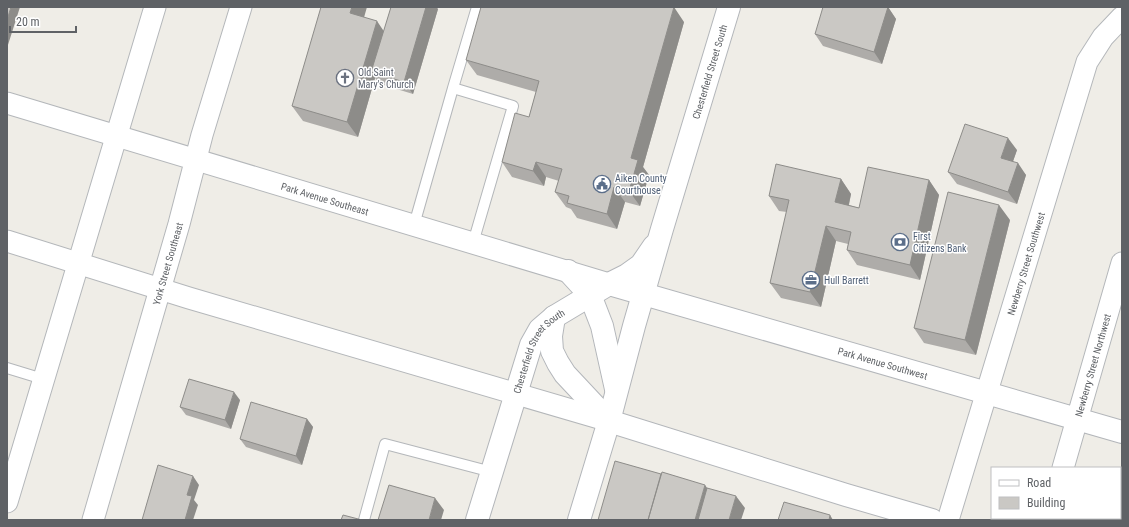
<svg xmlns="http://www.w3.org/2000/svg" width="1129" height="527" font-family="'Roboto Condensed',sans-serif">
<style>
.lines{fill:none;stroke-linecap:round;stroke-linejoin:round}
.lane-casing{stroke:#b4b7ba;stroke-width:12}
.street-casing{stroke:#b4b7ba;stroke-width:23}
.secondary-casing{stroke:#b3b6ba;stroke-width:24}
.lane{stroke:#fff;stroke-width:10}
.street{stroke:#fff;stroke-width:21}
.secondary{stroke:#fff;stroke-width:22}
.wall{fill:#aeaca9}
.shaded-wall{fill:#8d8c89}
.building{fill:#cac8c4;stroke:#8d8c89}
.labels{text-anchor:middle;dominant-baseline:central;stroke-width:3;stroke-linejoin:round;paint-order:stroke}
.worship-label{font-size:10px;fill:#5b616d;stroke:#fff;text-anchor:start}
.street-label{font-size:10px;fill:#5f6266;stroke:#fff}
.service-label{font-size:10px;fill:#4e5e75;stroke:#fff;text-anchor:start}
</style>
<rect width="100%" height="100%" fill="#efede7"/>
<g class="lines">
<defs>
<path id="lane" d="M 414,225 L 453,88
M 473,243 L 513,106 L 453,88 L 477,7
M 7,368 L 43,379
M 364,520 L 385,444 L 492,472"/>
<g id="street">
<path id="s1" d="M 7,103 L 609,284"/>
<path d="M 7,241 L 189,298 L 609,421"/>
<path id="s2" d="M 1063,468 L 1122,263"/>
<path d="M 7,502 L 155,7"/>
<path id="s3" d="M 93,520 L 179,224 L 202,135 L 241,7"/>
<path id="s4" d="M 948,520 L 1087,62 L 1103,37 L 1122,17"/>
<path d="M 1047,520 L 1048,518"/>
</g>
<g id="secondary">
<path d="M 568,271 L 590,295 L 602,326 L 616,389"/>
<path id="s5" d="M 609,284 L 1122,432"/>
<path d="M 554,317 L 551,336 L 552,351 L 558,363 L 565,374 L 609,421 L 846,495 L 932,520"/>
<path id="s6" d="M 477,520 L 531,345 L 540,329 L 554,317 L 609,284 L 627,275 L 641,265 L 654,246"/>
<path id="s7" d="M 579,520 L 609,421 L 634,326 L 662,229 L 729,7"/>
</g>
</defs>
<use href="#lane" class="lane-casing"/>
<use href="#street" class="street-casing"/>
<use href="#secondary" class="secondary-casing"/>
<use href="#lane" class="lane"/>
<use href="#street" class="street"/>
<use href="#secondary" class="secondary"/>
</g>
<path class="wall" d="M 391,7 L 436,7 L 438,9 L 413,94 L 380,84 L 375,78 L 358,137 L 303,121 L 292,106 L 364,17 L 384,31 Z
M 888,7 L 896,19 L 882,64 L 823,46 L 815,34 Z
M 684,22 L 643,167 L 649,175 L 640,206 L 625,202 L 617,229 L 577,218 L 571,209 L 566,207 L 555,192 L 559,181 L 546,177 L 544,186 L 512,177 L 502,162 L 529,117 L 536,92 L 477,75 L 466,60 Z
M 1017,150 L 1013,161 L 1026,175 L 1017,204 L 957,184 L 948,172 Z
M 841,179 L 851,194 L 849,205 L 859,208 L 929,180 L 939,195 L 920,280 L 857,265 L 847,250 L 848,244 L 836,241 L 821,307 L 781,298 L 770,283 L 787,212 L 779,211 L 769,196 Z
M 1010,220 L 976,355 L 924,343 L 914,328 Z
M 240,400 L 231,429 L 186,415 L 180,407 Z
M 307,419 L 313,427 L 302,465 L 246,447 L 240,439 Z"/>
<path class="shaded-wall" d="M 11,7 L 20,7 L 7,48 L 7,20 Z
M 352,7 L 367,7 L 361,28 L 350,13 Z
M 426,7 L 436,7 L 438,9 L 413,94 L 404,82 Z
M 674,7 L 684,22 L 643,167 L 649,175 L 640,206 L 629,191 L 631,158 Z
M 888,7 L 896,19 L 882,64 L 874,52 Z
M 377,21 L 387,36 L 371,72 L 375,78 L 358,137 L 347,122 Z
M 1008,138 L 1017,150 L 1010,170 L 1001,158 Z
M 536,162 L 546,177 L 544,186 L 533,171 Z
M 1018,163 L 1026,175 L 1017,204 L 1008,192 Z
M 841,179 L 851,194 L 846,217 L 835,202 Z
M 929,180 L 939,195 L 920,280 L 910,265 Z
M 614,187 L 625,202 L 617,229 L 607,214 Z
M 999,205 L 1010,220 L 976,355 L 965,340 Z
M 826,226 L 836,241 L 821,307 L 810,292 Z
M 234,392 L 240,400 L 231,429 L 225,420 Z
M 307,419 L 313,427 L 302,465 L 296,456 Z
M 193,476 L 199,485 L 194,500 L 198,505 L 193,520 L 184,520 L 187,495 Z
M 705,485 L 716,500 L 710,520 L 695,520 Z
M 736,496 L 745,508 L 741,520 L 729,520 Z
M 435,498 L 444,510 L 441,520 L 429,520 Z
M 830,515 L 833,520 L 829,520 Z"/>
<path class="building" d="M 7,7 L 11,7 L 7,20 Z
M 321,7 L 352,7 L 350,13 L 377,21 L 347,122 L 292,106 Z
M 391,7 L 426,7 L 404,82 L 371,72 Z
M 481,7 L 674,7 L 631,158 L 638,160 L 629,191 L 614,187 L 607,214 L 567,203 L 569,196 L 555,192 L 562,169 L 536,162 L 533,171 L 502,162 L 515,113 L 529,117 L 539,81 L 466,60 Z
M 823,7 L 888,7 L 874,52 L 815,34 Z
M 965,124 L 1008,138 L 1001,158 L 1018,163 L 1008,192 L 948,172 Z
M 776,164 L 841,179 L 835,202 L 859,208 L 868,167 L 929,180 L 910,265 L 847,250 L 851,232 L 826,226 L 810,292 L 770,283 L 789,200 L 769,196 Z
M 948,192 L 999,205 L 965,340 L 914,328 Z
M 189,379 L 234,392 L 225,420 L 180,407 Z
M 251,402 L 307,419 L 296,456 L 240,439 Z
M 615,461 L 661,474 L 648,520 L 598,520 Z
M 158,465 L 193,476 L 187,495 L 192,496 L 185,520 L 142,520 Z
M 662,472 L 705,485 L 695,520 L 648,520 Z
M 389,485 L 435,498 L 429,520 L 378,520 Z
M 707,488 L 736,496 L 729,520 L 698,520 Z
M 784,502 L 830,515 L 829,520 L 778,520 Z
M 343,515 L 362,520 L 341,520 Z"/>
<defs>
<symbol id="church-ring" viewBox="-11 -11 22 22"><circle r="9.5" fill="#fff" stroke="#6b7280" stroke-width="1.5"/><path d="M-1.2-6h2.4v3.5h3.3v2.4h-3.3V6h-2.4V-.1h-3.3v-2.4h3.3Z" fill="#6b7280"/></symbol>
<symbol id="civic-ring" viewBox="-11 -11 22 22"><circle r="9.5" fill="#fff" stroke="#5c6f8a" stroke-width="1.5"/><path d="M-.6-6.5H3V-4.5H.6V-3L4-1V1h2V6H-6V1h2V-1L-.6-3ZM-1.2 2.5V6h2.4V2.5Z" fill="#5c6f8a"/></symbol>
<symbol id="bank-ring" viewBox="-11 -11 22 22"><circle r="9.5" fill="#fff" stroke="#5c6f8a" stroke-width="1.5"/><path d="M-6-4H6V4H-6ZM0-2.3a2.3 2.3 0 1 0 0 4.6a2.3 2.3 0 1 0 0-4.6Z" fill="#5c6f8a"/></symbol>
<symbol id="office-ring" viewBox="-11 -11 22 22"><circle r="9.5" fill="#fff" stroke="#5c6f8a" stroke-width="1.5"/><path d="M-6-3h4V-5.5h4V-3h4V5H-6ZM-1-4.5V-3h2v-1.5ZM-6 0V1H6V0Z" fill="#5c6f8a"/></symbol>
</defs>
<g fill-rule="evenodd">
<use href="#church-ring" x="335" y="68" width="20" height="20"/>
<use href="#civic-ring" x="592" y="174" width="20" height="20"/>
<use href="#bank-ring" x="890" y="232" width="20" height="20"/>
<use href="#office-ring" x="801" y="270" width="20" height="20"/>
</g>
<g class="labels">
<g class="worship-label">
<text x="358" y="72">Old Saint<tspan x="358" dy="12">Mary's Church</tspan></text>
</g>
<g class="street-label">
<text stroke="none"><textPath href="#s7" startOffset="467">Chesterfield Street South</textPath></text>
<text stroke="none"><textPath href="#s1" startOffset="332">Park Avenue Southeast</textPath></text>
<text stroke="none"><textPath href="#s4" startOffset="268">Newberry Street Southwest</textPath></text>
<text stroke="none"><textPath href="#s3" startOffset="267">York Street Southeast</textPath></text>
<text stroke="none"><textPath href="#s6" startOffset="182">Chesterfield Street South</textPath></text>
<text stroke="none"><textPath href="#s5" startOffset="285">Park Avenue Southwest</textPath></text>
<text stroke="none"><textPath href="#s2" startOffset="107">Newberry Street Northwest</textPath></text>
</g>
<g class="service-label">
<text x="615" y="178">Aiken County<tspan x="615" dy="12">Courthouse</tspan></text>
<text x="913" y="236">First<tspan x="913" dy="12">Citizens Bank</tspan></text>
<text x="824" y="280">Hull Barrett</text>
</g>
</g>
<rect width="1129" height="527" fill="none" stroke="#5f6266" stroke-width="16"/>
<rect x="991" y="467" width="130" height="52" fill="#ffffff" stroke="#bfc0c2"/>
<rect x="999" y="480" width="20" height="6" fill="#ffffff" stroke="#bfc0c2"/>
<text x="1027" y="487" font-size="12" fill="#5f6266">Road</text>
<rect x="999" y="497" width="20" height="12" fill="#cac8c4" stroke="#bfc0c2"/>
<text x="1027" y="507" font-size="12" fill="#5f6266">Building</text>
<path d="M10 26v6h66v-6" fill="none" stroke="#5f6266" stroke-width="2"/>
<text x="16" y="26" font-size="12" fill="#5f6266" stroke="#ffffff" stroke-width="3" paint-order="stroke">20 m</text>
</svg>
